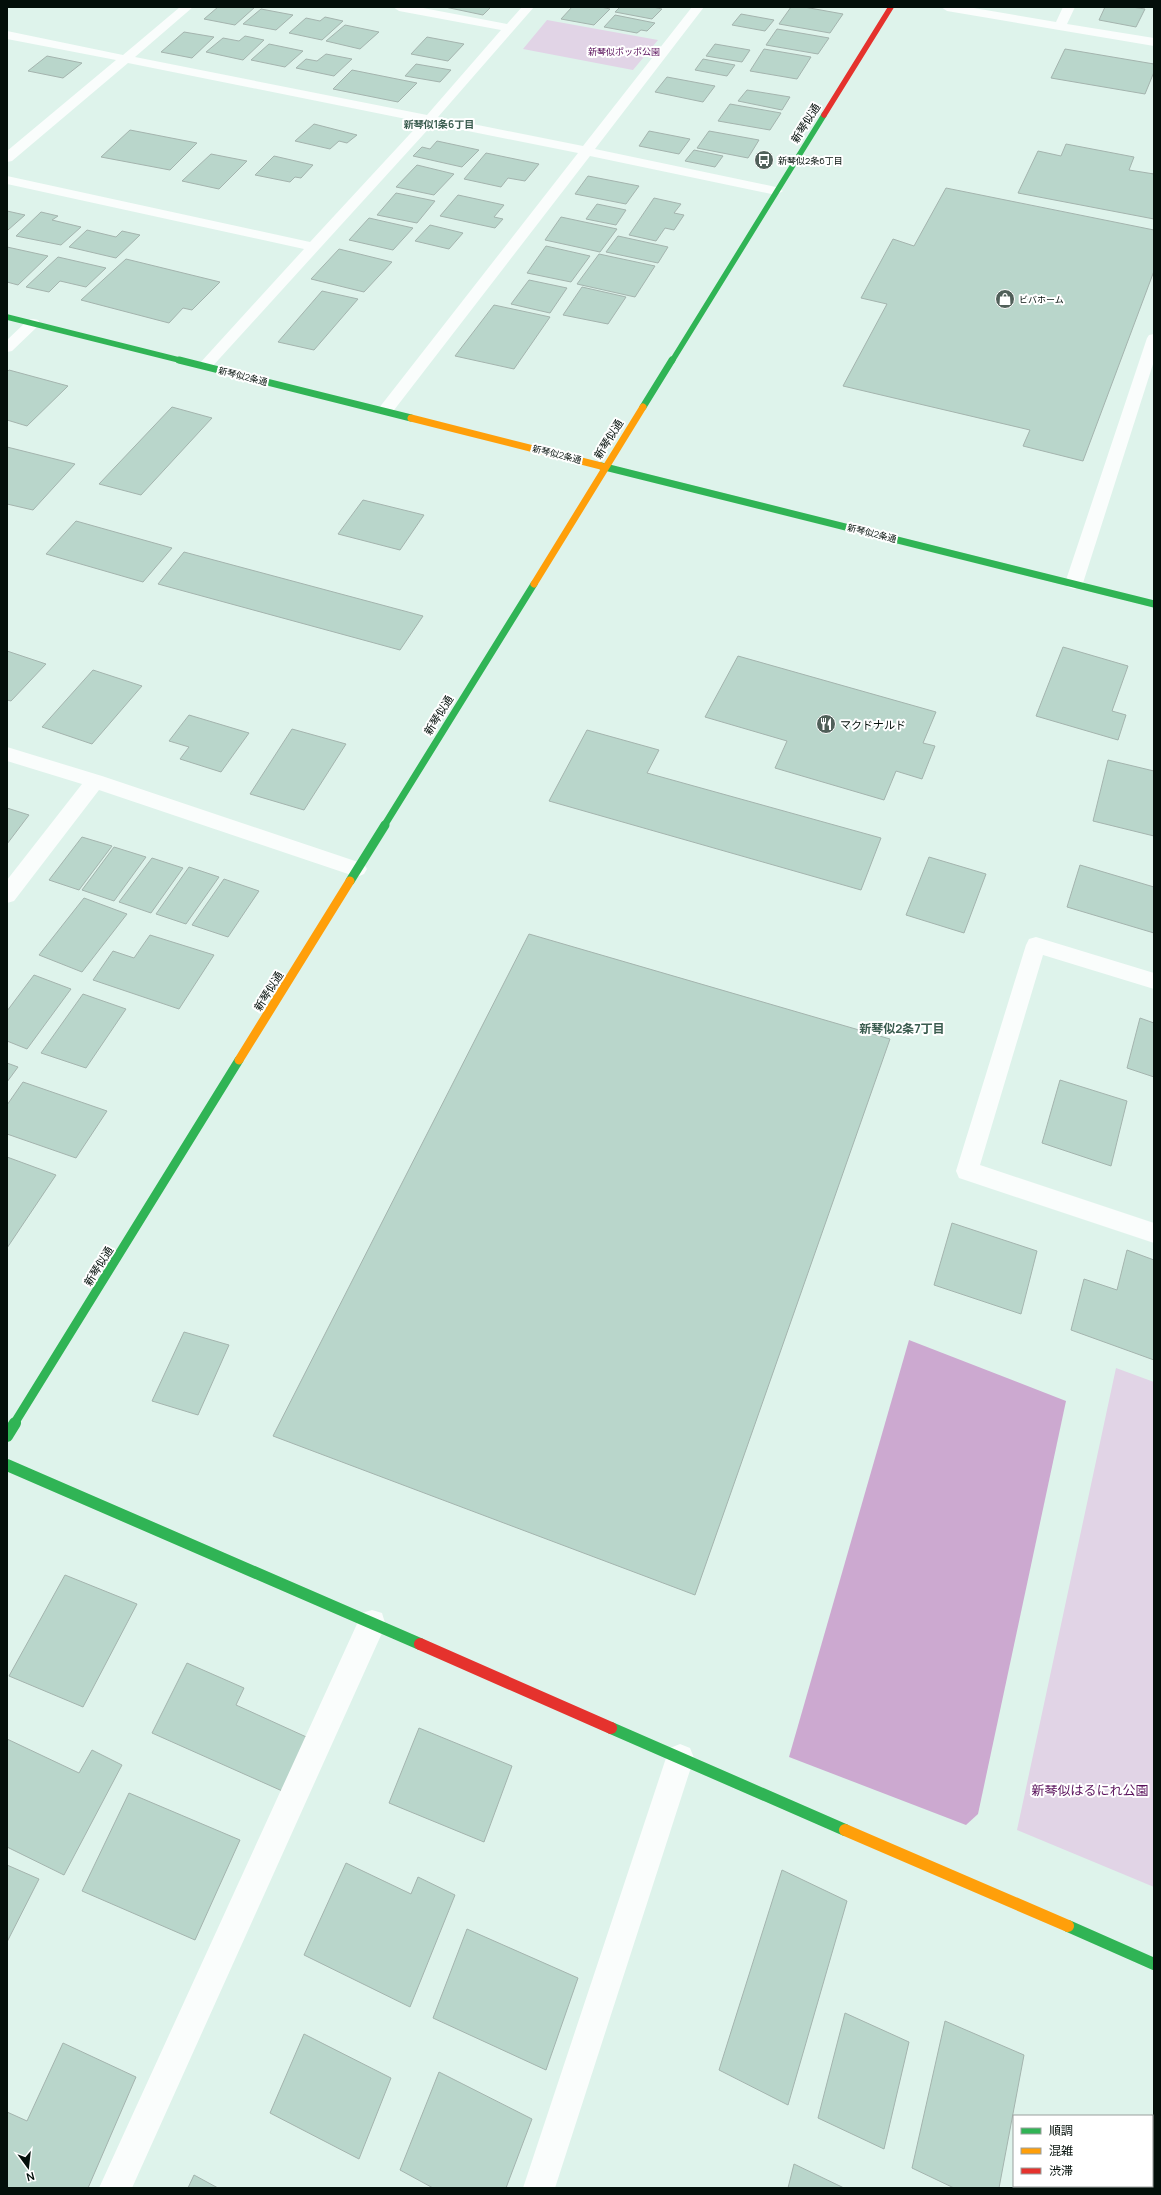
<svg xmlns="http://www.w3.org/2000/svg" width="1161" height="2195" font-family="Manrope,'Noto Sans JP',sans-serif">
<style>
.green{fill:#e1d4e6}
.water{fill:#cca9d0}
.building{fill:#b9d6cb;stroke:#a4b4ae}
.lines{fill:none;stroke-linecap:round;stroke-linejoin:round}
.street{fill:#fafdfc;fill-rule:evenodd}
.fast-far3{stroke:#30b455;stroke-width:5.5}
.fast-far2{stroke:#30b455;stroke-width:7}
.fast-far1{stroke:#30b455;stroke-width:9}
.fast{stroke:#30b455;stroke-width:12}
.slow-far2{stroke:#ff9f0a;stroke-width:7}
.slow-far1{stroke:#ff9f0a;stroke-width:9}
.slow{stroke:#ff9f0a;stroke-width:12}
.jam-far1{stroke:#e5322d;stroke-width:5.5}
.jam{stroke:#e5322d;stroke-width:12}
.labels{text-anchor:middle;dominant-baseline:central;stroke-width:4;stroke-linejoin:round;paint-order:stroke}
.far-park-label{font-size:9px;fill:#580f5a;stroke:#fff}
.far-poi-label{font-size:9px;fill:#030f0a;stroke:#fff;text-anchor:start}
.far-street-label{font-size:9px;fill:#030f0a;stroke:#fff}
.far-neighbourhood-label{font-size:10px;font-weight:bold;fill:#395b4e;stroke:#fff}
.street-label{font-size:11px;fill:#030f0a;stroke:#fff}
.poi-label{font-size:11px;fill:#030f0a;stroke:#fff;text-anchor:start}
.neighbourhood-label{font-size:12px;font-weight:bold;fill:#395b4e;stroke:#fff}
.near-park-label{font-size:13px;fill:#580f5a;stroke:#fff}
</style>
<rect width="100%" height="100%" fill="#def3eb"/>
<path class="green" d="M 547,20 L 658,40 L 633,70 L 523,49 Z
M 1116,1368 L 1154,1382 L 1154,1887 L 1017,1830 Z"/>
<path class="water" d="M 909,1340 L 1066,1401 L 978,1814 L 966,1825 L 789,1757 Z"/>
<path class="building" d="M 218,7 L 255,7 L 235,25 L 204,19 Z
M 445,7 L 491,7 L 483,15 Z
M 572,7 L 601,7 L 610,9 L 594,25 L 561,19 Z
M 620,7 L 653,7 L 662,9 L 652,19 L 615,12 Z
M 791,7 L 804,7 L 843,14 L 830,33 L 779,24 Z
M 1105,7 L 1132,7 L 1145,9 L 1136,27 L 1099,20 Z
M 261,9 L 293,15 L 276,30 L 243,24 Z
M 741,14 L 774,20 L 765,31 L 732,25 Z
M 615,15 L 655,23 L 647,31 L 641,30 L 637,33 L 604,27 Z
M 325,17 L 343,21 L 322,40 L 289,33 L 306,18 L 320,21 Z
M 345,25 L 379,32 L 360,49 L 326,41 Z
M 777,29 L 829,38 L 818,54 L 766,45 Z
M 184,32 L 214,37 L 192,58 L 161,52 Z
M 245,36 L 264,40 L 243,60 L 206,52 L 223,38 L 239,41 Z
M 427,37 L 464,44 L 448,61 L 411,54 Z
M 269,44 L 303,51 L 285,67 L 251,60 Z
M 715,44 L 750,50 L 742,62 L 706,56 Z
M 764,49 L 811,57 L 797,79 L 750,71 Z
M 1065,49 L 1154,64 L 1154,72 L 1145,94 L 1051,78 Z
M 326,54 L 352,59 L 334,76 L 296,68 L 306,59 L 317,61 Z
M 47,56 L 82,63 L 63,78 L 28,71 Z
M 703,59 L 735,65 L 727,76 L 695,70 Z
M 416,64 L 451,70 L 440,82 L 405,76 Z
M 352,70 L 417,83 L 398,102 L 333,89 Z
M 667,77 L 715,86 L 703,102 L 655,92 Z
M 747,90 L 790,97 L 782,110 L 738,101 Z
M 730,104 L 781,113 L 770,130 L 718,121 Z
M 314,124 L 357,135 L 347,143 L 339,141 L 330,149 L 295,141 Z
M 130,130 L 197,143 L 170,170 L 101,157 Z
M 649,131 L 690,139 L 679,154 L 639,146 Z
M 709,131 L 759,140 L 748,158 L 697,148 Z
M 437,141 L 479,150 L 462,167 L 413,156 L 422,147 L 430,149 Z
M 1066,144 L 1134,157 L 1129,170 L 1154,174 L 1154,219 L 1018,193 L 1038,151 L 1061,156 Z
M 694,150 L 723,156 L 715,167 L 685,161 Z
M 486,153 L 539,164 L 525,181 L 508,178 L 501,187 L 464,179 Z
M 211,154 L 247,161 L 219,189 L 182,181 Z
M 274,156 L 313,165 L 301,178 L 295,177 L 290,182 L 255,175 Z
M 417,165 L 454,174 L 434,195 L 396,187 Z
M 588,176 L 639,186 L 626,204 L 575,194 Z
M 946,188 L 1154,230 L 1154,271 L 1083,461 L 1023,446 L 1030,430 L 843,386 L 887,304 L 861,298 L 893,239 L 914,246 Z
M 396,193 L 435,201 L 417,223 L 377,215 Z
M 458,195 L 504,205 L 494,217 L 503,219 L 495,228 L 440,216 Z
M 654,198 L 681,204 L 674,213 L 684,215 L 674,230 L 665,228 L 656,241 L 629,235 Z
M 597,204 L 626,210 L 616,225 L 586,219 Z
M 7,211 L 25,215 L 8,230 L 7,230 Z
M 41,212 L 58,216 L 52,220 L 81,227 L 61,245 L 16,236 Z
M 561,217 L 617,229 L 600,252 L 545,240 Z
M 369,218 L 413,228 L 393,250 L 349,240 Z
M 430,225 L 463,233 L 449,249 L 415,241 Z
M 87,230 L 116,237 L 122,231 L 140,235 L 116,258 L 69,247 Z
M 618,236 L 668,247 L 658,263 L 606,252 Z
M 546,246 L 590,256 L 571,282 L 527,273 Z
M 7,247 L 48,256 L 18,285 L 7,282 Z
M 339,249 L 392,262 L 364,292 L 311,279 Z
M 599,254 L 655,266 L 635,297 L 577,284 Z
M 58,257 L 106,268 L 86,287 L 60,281 L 49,292 L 26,287 Z
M 126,259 L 220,282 L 192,310 L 183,308 L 169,323 L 81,300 Z
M 529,280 L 567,288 L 550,313 L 511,304 Z
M 582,287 L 626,297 L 608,324 L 563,315 Z
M 322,291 L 358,299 L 314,350 L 278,342 Z
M 494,305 L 550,317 L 514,369 L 455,356 Z
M 9,370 L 68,386 L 27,426 L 7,420 L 7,372 Z
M 172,407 L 212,418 L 141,495 L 99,484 Z
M 7,447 L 75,464 L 33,510 L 7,504 Z
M 363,500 L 424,515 L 400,550 L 338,534 Z
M 76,521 L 172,548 L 143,582 L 46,554 Z
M 184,552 L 423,616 L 400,650 L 158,584 Z
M 1063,647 L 1128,666 L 1112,711 L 1126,715 L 1118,740 L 1036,716 Z
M 7,651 L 46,664 L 11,701 L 7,700 Z
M 738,656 L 936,712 L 923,743 L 935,746 L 922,779 L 896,771 L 884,800 L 775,768 L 787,741 L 705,717 Z
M 93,670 L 142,686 L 92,744 L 42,727 Z
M 189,715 L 249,733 L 221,772 L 180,759 L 189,747 L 169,741 Z
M 292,729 L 346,744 L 304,810 L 250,794 Z
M 587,730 L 659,750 L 647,773 L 881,838 L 861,890 L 549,801 Z
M 1108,760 L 1154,771 L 1154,836 L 1093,821 Z
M 7,808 L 29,815 L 7,844 Z
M 82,837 L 112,846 L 79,890 L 49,880 Z
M 114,847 L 146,857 L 114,901 L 82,890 Z
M 929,857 L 986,874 L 964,933 L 906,915 Z
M 152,858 L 183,868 L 151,913 L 119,902 Z
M 1080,865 L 1154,887 L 1154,933 L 1067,907 Z
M 189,867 L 219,877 L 186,924 L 156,914 Z
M 224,879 L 259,891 L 228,937 L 192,925 Z
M 84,898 L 127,914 L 82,972 L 39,955 Z
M 529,934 L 890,1039 L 695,1595 L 273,1436 Z
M 150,935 L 214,955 L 179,1009 L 93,980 L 113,951 L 134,958 Z
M 34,975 L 71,989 L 27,1049 L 7,1041 L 7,1011 Z
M 83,994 L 126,1009 L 86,1068 L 41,1053 Z
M 1140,1018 L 1154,1023 L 1154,1077 L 1127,1068 Z
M 7,1063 L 18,1067 L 7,1082 Z
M 1060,1080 L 1127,1101 L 1111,1166 L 1042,1143 Z
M 23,1082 L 107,1111 L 76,1158 L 7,1134 L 7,1105 Z
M 7,1157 L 56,1175 L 7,1248 Z
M 952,1223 L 1037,1251 L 1021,1314 L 934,1285 Z
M 1127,1250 L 1154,1260 L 1154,1360 L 1071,1330 L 1084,1279 L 1117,1290 Z
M 184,1332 L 229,1345 L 198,1415 L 152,1401 Z
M 65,1575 L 137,1604 L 83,1707 L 9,1676 Z
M 187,1663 L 244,1688 L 236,1705 L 313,1740 L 289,1794 L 152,1733 Z
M 419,1728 L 512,1766 L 484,1842 L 389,1803 Z
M 7,1739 L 79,1773 L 92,1750 L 122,1765 L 64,1875 L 7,1847 Z
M 129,1793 L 240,1840 L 195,1940 L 82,1891 Z
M 346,1863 L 411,1894 L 418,1877 L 455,1895 L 410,2007 L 304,1955 Z
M 7,1865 L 39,1879 L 7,1942 Z
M 782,1870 L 847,1901 L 788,2105 L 719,2070 Z
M 467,1929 L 578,1978 L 546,2070 L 433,2018 Z
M 845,2013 L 909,2042 L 884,2149 L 818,2118 Z
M 945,2021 L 1024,2055 L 999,2188 L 954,2188 L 912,2168 Z
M 304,2034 L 391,2078 L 359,2159 L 270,2113 Z
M 63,2043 L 136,2077 L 88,2188 L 7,2188 L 7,2112 L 27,2121 Z
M 439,2072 L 532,2119 L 506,2188 L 433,2188 L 400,2170 Z
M 1152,2155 L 1154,2156 L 1154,2188 L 1063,2188 L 1063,2186 L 1152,2186 Z
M 794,2164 L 844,2188 L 788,2188 Z
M 194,2175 L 218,2188 L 188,2188 Z"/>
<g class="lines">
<path class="street" d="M 180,7 L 193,7 L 135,57 L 427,115 L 501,30 L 399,11 L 393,7 L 418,7 L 507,24 L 522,7 L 534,7 L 438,117 L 583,146 L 692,7 L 704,7 L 595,149 L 776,187 L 783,191 L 776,195 L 590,156 L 391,414 L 379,414 L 377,411 L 379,408 L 578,153 L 433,124 L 210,369 L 200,369 L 197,366 L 200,363 L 304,249 L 7,184 L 7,176 L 310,242 L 421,122 L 128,63 L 12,161 L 7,162 L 7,151 L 116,60 L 7,39 L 7,31 L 123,55 Z
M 941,7 L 968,7 L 1056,22 L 1063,7 L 1075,7 L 1067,24 L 1154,38 L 1154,46 L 947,11 Z
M 33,319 L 38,320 L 40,323 L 38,326 L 12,351 L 7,352 L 7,340 L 28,320 Z
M 1154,334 L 1154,361 L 1083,583 L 1080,587 L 1074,589 L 1068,587 L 1065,583 L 1147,338 L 1149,335 Z
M 7,747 L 102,776 L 364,864 L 367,869 L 364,874 L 357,877 L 99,790 L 14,901 L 7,903 L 7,880 L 82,784 L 7,761 Z
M 1036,937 L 1154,973 L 1154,989 L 1043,955 L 980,1165 L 1154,1223 L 1154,1243 L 959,1178 L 956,1171 L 1026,945 L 1029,939 Z
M 372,1610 L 382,1613 L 385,1623 L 382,1633 L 132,2188 L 99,2188 L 362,1613 Z
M 680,1744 L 690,1748 L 694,1758 L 555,2188 L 523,2188 L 666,1758 L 670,1748 Z"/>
<path class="fast-far3" d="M 7,317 L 183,361
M 672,361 L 824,115"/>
<path class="fast-far2" d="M 179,360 L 411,418
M 643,407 L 672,360
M 601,466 L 1154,604
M 384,826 L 534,584"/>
<path class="fast-far1" d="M 350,881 L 385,825
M 14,1424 L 239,1060"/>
<path class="fast" d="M 7,1436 L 15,1423
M 7,1465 L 420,1644
M 611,1728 L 845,1830
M 1068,1926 L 1154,1964"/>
<path class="slow-far2" d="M 411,418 L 601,466
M 534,584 L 643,407"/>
<path class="slow-far1" d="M 239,1060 L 350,881"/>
<path class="slow" d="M 845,1830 L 1068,1926"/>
<path class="jam-far1" d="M 824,115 L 891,7"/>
<path class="jam" d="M 420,1644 L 611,1728"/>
</g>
<defs>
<symbol id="bus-disc" viewBox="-11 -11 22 22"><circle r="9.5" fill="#505f59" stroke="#fff"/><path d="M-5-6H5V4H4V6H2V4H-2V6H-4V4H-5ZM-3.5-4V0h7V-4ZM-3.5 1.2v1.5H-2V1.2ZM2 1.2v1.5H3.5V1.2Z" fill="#fff"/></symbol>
<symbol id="shop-disc" viewBox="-11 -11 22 22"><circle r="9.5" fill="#505f59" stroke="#fff"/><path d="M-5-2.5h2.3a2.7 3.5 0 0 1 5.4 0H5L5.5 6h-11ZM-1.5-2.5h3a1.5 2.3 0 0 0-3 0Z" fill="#fff"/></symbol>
<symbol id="restaurant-disc" viewBox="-11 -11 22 22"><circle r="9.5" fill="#505f59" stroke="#fff"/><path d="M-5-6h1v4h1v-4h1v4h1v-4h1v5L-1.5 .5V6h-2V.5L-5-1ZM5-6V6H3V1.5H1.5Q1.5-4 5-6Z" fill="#fff"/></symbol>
</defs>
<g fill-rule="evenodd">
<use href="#bus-disc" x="753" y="149" width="22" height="22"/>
<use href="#shop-disc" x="994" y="288" width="22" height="22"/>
<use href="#restaurant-disc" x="815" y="713" width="22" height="22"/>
</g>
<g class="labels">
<g class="far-park-label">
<text x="624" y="51">新琴似ポッポ公園</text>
</g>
<g class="far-poi-label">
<text x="778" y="160">新琴似2条6丁目</text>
<text x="1019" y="299">ビバホーム</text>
</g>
<g class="far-street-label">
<text transform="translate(243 376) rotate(14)">新琴似2条通</text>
<text transform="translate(557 454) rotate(14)">新琴似2条通</text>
<text transform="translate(872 533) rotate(14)">新琴似2条通</text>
</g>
<g class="far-neighbourhood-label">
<text x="439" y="124">新琴似1条6丁目</text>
</g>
<g class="street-label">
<text transform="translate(805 123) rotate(-58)">新琴似通</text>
<text transform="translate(608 439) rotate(-58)">新琴似通</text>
<text transform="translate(438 715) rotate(-58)">新琴似通</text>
<text transform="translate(268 991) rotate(-58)">新琴似通</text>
<text transform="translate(98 1266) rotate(-58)">新琴似通</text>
</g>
<g class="poi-label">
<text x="840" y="724">マクドナルド</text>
</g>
<g class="neighbourhood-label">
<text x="902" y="1028">新琴似2条7丁目</text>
</g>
<g class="near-park-label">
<text x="1090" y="1790">新琴似はるにれ公園</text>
</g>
</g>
<rect width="1161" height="2195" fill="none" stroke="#030f0a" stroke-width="16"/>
<rect x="1013" y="2115" width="140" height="72" fill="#ffffff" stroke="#9a9f9d"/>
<rect x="1021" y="2128" width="20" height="6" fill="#30b455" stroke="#9a9f9d"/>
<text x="1049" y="2135" font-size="12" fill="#030f0a">順調</text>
<rect x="1021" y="2148" width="20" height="6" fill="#ff9f0a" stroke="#9a9f9d"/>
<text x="1049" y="2155" font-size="12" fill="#030f0a">混雑</text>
<rect x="1021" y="2168" width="20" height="6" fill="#e5322d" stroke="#9a9f9d"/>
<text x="1049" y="2175" font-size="12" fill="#030f0a">渋滞</text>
<g transform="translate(28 2167) rotate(165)" stroke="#ffffff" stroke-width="3" paint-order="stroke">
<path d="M0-3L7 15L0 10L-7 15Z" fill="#030f0a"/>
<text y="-6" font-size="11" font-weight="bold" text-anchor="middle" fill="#030f0a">N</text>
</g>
</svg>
